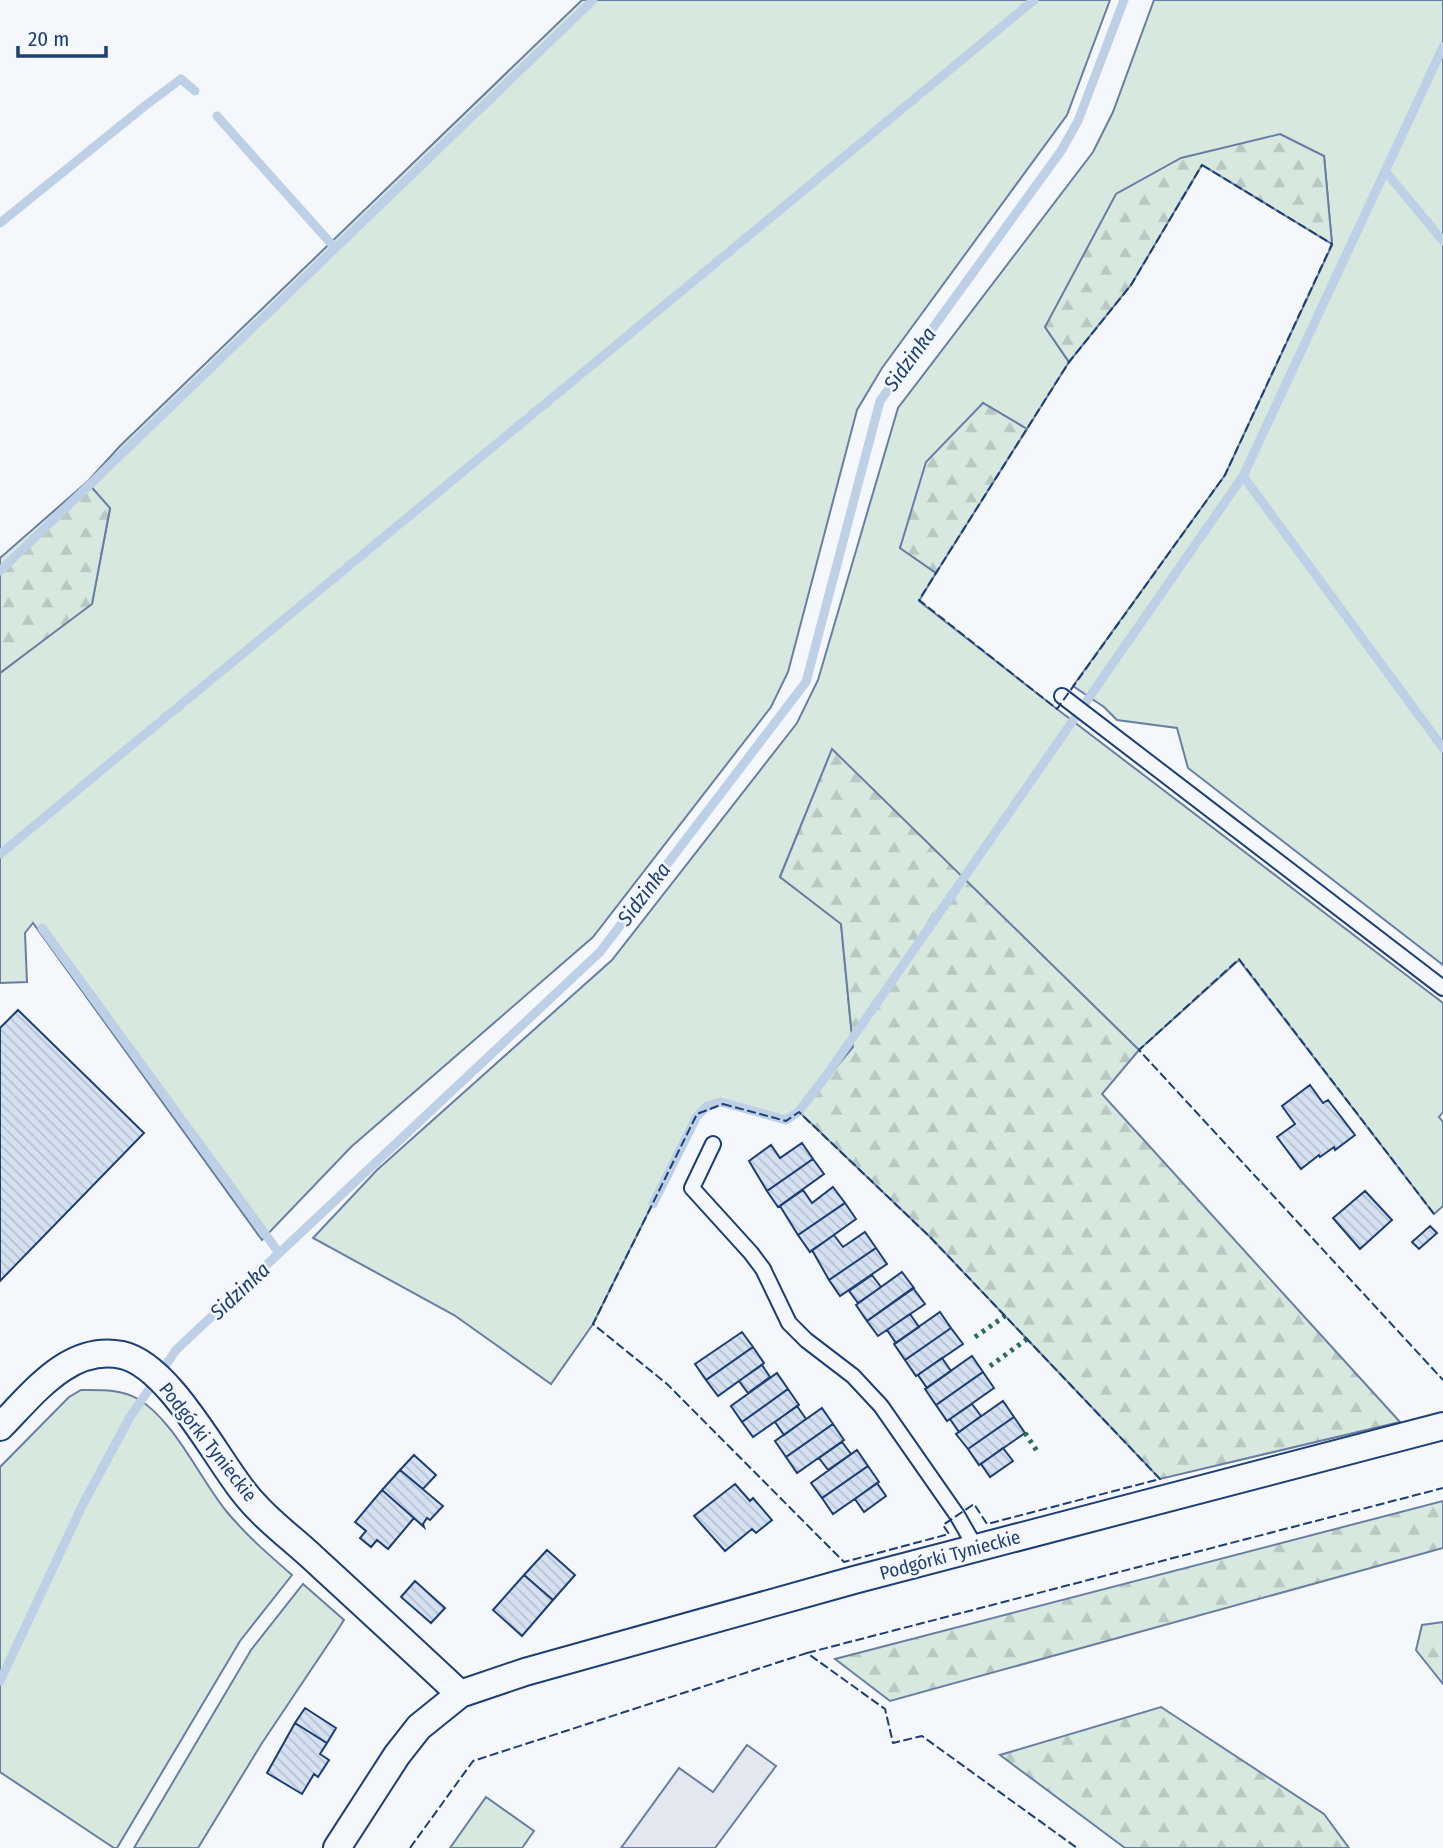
<svg xmlns="http://www.w3.org/2000/svg" width="1443" height="1848" font-family="'Fira Sans Condensed',sans-serif">
<style>
.green{fill:#d7e8df;stroke:#687fa3;stroke-width:2}
.forest{fill:url(#forest-firs);stroke:#687fa3;stroke-width:2}
.parking{fill:#e3e8f0;stroke:#687fa3;stroke-width:2}
.lines{fill:none;stroke-linecap:round;stroke-linejoin:round}
.stream{stroke:#bed0e5;stroke-width:9}
.building{fill:url(#building-back-hatch);stroke:#1d3f73;stroke-width:2}
.lane-casing{stroke:#1d3f73;stroke-width:18}
.street-casing{stroke:#1d3f73;stroke-width:30}
.lane{stroke:#f4f7fb;stroke-width:14}
.street{stroke:#f4f7fb;stroke-width:26}
.hedge{stroke:#2c6c60;stroke-width:5;stroke-dasharray:3.5 5;stroke-linecap:butt}
.fence{stroke:#1d3f73;stroke-width:2;stroke-dasharray:9 3.5;stroke-linecap:butt}
.labels{text-anchor:middle;dominant-baseline:central;stroke-width:5;stroke-linejoin:round;paint-order:stroke}
.street-label{font-size:19px;fill:#1d3f73;stroke:#f4f7fb}
.water-label{font-size:21px;font-style:italic;fill:#1d3f73;stroke:#f4f7fb}
</style>
<defs>
<pattern id="forest-firs" width="22" height="20" patternUnits="userSpaceOnUse" patternTransform="scale(1.75)"><rect width="22" height="20" fill="#d7e8df"/><path d="M5 1l3.5 6h-7zM16 11l3.5 6h-7z" fill="#b8c8c3"/></pattern>
<pattern id="building-back-hatch" width="6" height="6" patternUnits="userSpaceOnUse" patternTransform="scale(1.75)"><rect width="6" height="6" fill="#d5e0f0"/><path d="M-1 5l2 2M0 0l6 6M5-1l2 2" fill="none" stroke="#b6c1d1"/></pattern>
</defs>
<rect width="100%" height="100%" fill="#f4f7fb"/>
<path class="green" d="M 582,0 L 1110,0 L 1067,115 L 882,368 L 857,410 L 788,672 L 771,707 L 593,937 L 351,1147 L 262,1240 L 33,923 L 25,933 L 27,982 L 0,983 L 0,673 L 92,603 L 110,509 L 87,482 L 120,446 Z
M 1154,0 L 1443,0 L 1443,965 L 1188,768 L 1177,728 L 1117,720 L 1104,707 L 1073,686 L 1225,475 L 1332,245 L 1324,156 L 1181,158 L 1045,327 L 1069,362 L 1027,429 L 983,403 L 900,547 L 936,573 L 919,601 L 1057,709 L 1443,1003 L 1443,1112 L 1439,1117 L 1443,1122 L 1443,1206 L 1434,1214 L 1239,960 L 1139,1050 L 832,750 L 780,877 L 841,923 L 853,1047 L 799,1112 L 786,1121 L 723,1104 L 697,1114 L 593,1324 L 551,1384 L 454,1315 L 313,1238 L 377,1170 L 612,960 L 797,723 L 818,680 L 898,408 L 1093,152 L 1113,112 Z
M 81,1390 C 100,1390 121,1389 138,1399 C 174,1420 200,1479 227,1512 C 246,1535 269,1555 292,1575 L 240,1641 L 117,1848 L 114,1848 L 0,1772 L 0,1467 L 69,1397 Z
M 303,1584 L 344,1620 L 335,1634 L 262,1743 L 198,1848 L 134,1848 L 251,1650 Z
M 486,1797 L 534,1831 L 522,1848 L 450,1848 Z"/>
<path class="forest" d="M 1280,134 L 1324,156 L 1332,244 L 1202,165 L 1131,285 L 1069,362 L 1045,327 L 1116,194 L 1181,158 Z
M 983,403 L 1027,429 L 936,573 L 900,548 L 926,462 Z
M 87,482 L 110,508 L 92,604 L 0,673 L 0,558 Z
M 832,749 L 1139,1050 L 1102,1094 L 1400,1422 L 1160,1479 L 930,1237 L 799,1112 L 853,1047 L 841,924 L 780,877 Z
M 1443,1501 L 1443,1548 L 890,1701 L 835,1659 Z
M 1443,1622 L 1443,1684 L 1416,1650 L 1422,1625 Z
M 1161,1707 L 1324,1814 L 1349,1848 L 1125,1848 L 1000,1755 Z"/>
<path class="parking" d="M 747,1745 L 776,1766 L 715,1848 L 621,1848 L 679,1768 L 713,1792 Z"/>
<g class="lines">
<path class="stream" d="M 1443,47 L 1243,476 L 1443,748
M 217,116 L 335,248
M 1385,171 L 1443,241
M 0,223 L 146,105 L 181,79 L 195,91
M 0,571 L 593,0
M 0,854 L 1034,0
M 42,928 L 279,1253
M 653,1204 L 697,1116 L 707,1106 L 721,1102 L 786,1120 L 798,1112 L 826,1076 L 1243,476
M 0,1681 L 83,1504 L 130,1417 L 176,1350 L 600,952 L 806,682 L 880,401 L 1061,151 L 1078,121 L 1124,0"/>
</g>
<path class="building" d="M 18,1010 L 144,1133 L 0,1281 L 0,1028 Z
M 1310,1085 L 1323,1103 L 1328,1100 L 1355,1135 L 1335,1150 L 1334,1147 L 1320,1157 L 1319,1155 L 1301,1169 L 1277,1137 L 1295,1124 L 1282,1106 Z
M 802,1143 L 813,1159 L 767,1191 L 749,1161 L 771,1145 L 780,1158 Z
M 813,1159 L 824,1174 L 778,1207 L 767,1191 Z
M 833,1187 L 845,1203 L 798,1235 L 780,1206 L 803,1190 L 812,1203 Z
M 1365,1191 L 1392,1220 L 1360,1249 L 1333,1218 Z
M 845,1203 L 856,1219 L 810,1252 L 798,1235 Z
M 1430,1226 L 1437,1233 L 1419,1249 L 1412,1242 Z
M 865,1232 L 876,1248 L 829,1280 L 812,1250 L 834,1235 L 843,1247 Z
M 876,1248 L 887,1264 L 840,1296 L 829,1280 Z
M 902,1272 L 914,1288 L 867,1321 L 856,1305 Z
M 872,1275 L 881,1287 L 858,1303 L 849,1291 Z
M 913,1288 L 925,1304 L 878,1336 L 867,1321 Z
M 940,1312 L 951,1328 L 905,1360 L 894,1344 Z
M 910,1314 L 919,1327 L 896,1343 L 887,1330 Z
M 951,1328 L 963,1344 L 916,1376 L 905,1360 Z
M 742,1332 L 753,1347 L 706,1380 L 695,1364 Z
M 753,1347 L 764,1363 L 718,1396 L 706,1380 Z
M 972,1356 L 983,1372 L 936,1405 L 925,1389 Z
M 942,1358 L 951,1371 L 927,1388 L 918,1375 Z
M 762,1365 L 770,1377 L 748,1393 L 739,1381 Z
M 983,1372 L 994,1388 L 947,1421 L 936,1405 Z
M 777,1373 L 788,1389 L 742,1422 L 731,1406 Z
M 788,1389 L 799,1405 L 753,1437 L 742,1422 Z
M 1003,1401 L 1014,1417 L 968,1449 L 956,1434 Z
M 972,1404 L 981,1416 L 959,1432 L 950,1419 Z
M 797,1406 L 806,1419 L 784,1435 L 775,1422 Z
M 822,1408 L 833,1424 L 786,1457 L 775,1441 Z
M 1014,1417 L 1025,1433 L 979,1465 L 968,1449 Z
M 833,1424 L 844,1440 L 797,1473 L 786,1457 Z
M 842,1442 L 851,1454 L 828,1470 L 819,1458 Z
M 1003,1448 L 1013,1461 L 990,1477 L 981,1464 Z
M 857,1450 L 868,1466 L 822,1498 L 811,1483 Z
M 414,1455 L 436,1475 L 423,1489 L 400,1470 Z
M 868,1466 L 879,1482 L 833,1514 L 822,1498 Z
M 400,1470 L 443,1506 L 430,1520 L 427,1518 L 423,1524 L 424,1527 L 382,1490 Z
M 877,1483 L 886,1496 L 864,1512 L 855,1499 Z
M 735,1484 L 750,1501 L 753,1498 L 772,1520 L 756,1533 L 752,1529 L 725,1551 L 694,1516 Z
M 382,1490 L 414,1518 L 388,1549 L 377,1540 L 371,1547 L 360,1538 L 366,1531 L 355,1522 Z
M 547,1550 L 575,1575 L 553,1600 L 524,1575 Z
M 524,1575 L 553,1600 L 522,1636 L 493,1610 Z
M 415,1581 L 445,1608 L 431,1623 L 401,1597 Z
M 305,1708 L 336,1728 L 327,1743 L 295,1723 Z
M 295,1723 L 327,1743 L 320,1754 L 329,1760 L 318,1777 L 314,1774 L 302,1794 L 267,1773 Z"/>
<g class="lines">
<defs>
<path id="lane" d="M 1062,696 L 1443,988
M 713,1144 L 692,1188 L 751,1253 L 763,1269 L 789,1323 L 806,1340 L 853,1376 L 881,1406 L 957,1515 L 976,1548"/>
<path id="street" d="M 0,1427 C 33,1394 69,1344 122,1355 C 168,1365 214,1454 243,1491 C 262,1516 289,1536 312,1557 C 362,1603 411,1648 460,1694
M 337,1848 L 397,1755 L 419,1727 L 460,1694 L 525,1672 L 854,1580 L 1443,1426"/>
</defs>
<use href="#lane" class="lane-casing"/>
<use href="#street" class="street-casing"/>
<use href="#lane" class="lane"/>
<use href="#street" class="street"/>
<path class="hedge" d="M 975,1337 L 1005,1316
M 990,1366 L 1027,1339
M 1025,1433 L 1039,1454"/>
<path class="fence" d="M 1202,165 L 1332,244 L 1225,475 L 1057,709 L 919,600 L 1069,362 L 1131,285 Z
M 723,1104 L 786,1121 L 799,1112 L 930,1237 L 1160,1479 L 987,1524 L 974,1504 L 943,1525 L 949,1534 L 844,1562 L 667,1384 L 593,1324 L 697,1114 Z
M 1434,1214 L 1239,959 L 1139,1050 L 1443,1380
M 807,1653 L 1443,1488
M 410,1848 L 473,1761 L 807,1653 L 885,1709 L 893,1743 L 922,1736 L 1077,1848"/>
</g>
<g class="labels">
<g class="street-label">
<text transform="translate(208 1442) rotate(52)">Podgórki Tynieckie</text>
<text transform="translate(950 1555) rotate(-15)">Podgórki Tynieckie</text>
</g>
<g class="water-label">
<text transform="translate(910 359) rotate(-54)">Sidzinka</text>
<text transform="translate(644 894) rotate(-53)">Sidzinka</text>
<text transform="translate(240 1291) rotate(-43)">Sidzinka</text>
</g>
</g>
<path d="M18 46v10h88v-10" fill="none" stroke="#1d3f73" stroke-width="3.5"/>
<text x="28" y="46" font-size="21" fill="#1d3f73" stroke="#f4f7fb" stroke-width="5" paint-order="stroke">20 m</text>
</svg>
